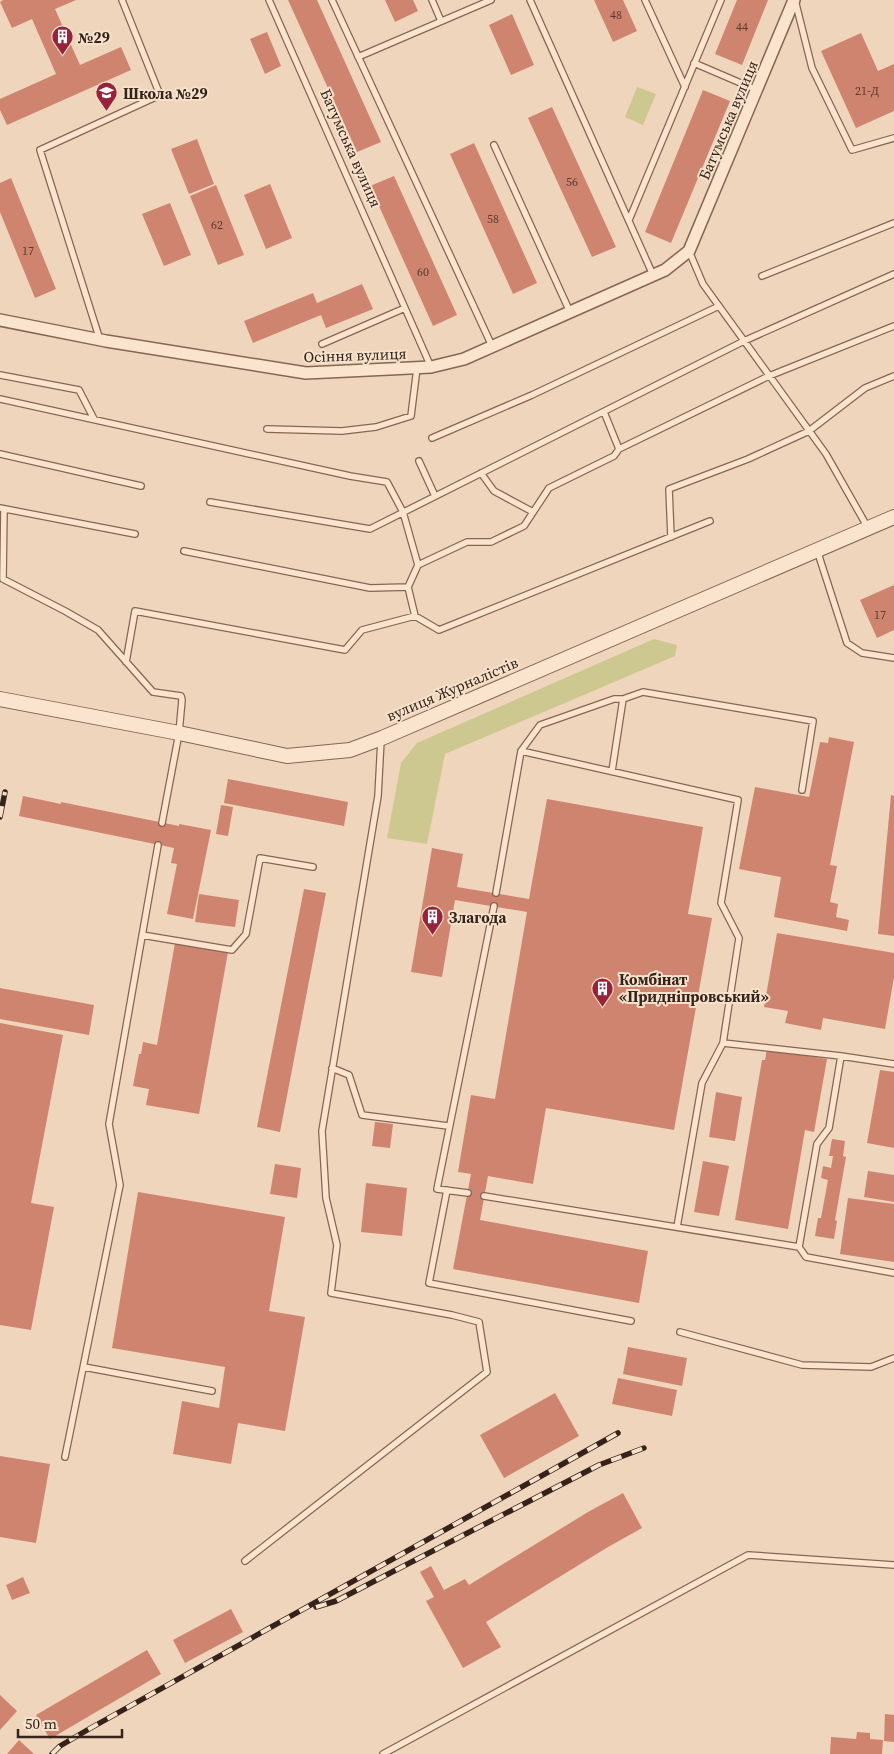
<svg xmlns="http://www.w3.org/2000/svg" width="894" height="1754" font-family="'Source Serif 4',serif">
<style>
.green{fill:#cdc88f}
.building{fill:#cf846f}
.lines{fill:none;stroke-linecap:round;stroke-linejoin:round}
.service-casing{stroke:#866555;stroke-width:8}
.minor-casing{stroke:#866555;stroke-width:14}
.tertiary-casing{stroke:#866555;stroke-width:16}
.service{stroke:#fae4ce;stroke-width:5.5}
.minor{stroke:#fae4ce;stroke-width:11}
.tertiary{stroke:#fae4ce;stroke-width:14}
.rail-casing{stroke:#35221a;stroke-width:5.5}
.rail{stroke:#f6e1cb;stroke-width:4;stroke-dasharray:11;stroke-linecap:butt}
.labels{text-anchor:middle;dominant-baseline:central;stroke-width:4;stroke-linejoin:round;paint-order:stroke}
.number-label{font-size:12px;fill:#5c3a2f}
.poi-label{font-size:15px;font-weight:bold;fill:#35221a;stroke:#f6e1cb;text-anchor:start}
.street-label{font-size:15px;fill:#35221a;stroke:#f6e1cb}
</style>
<rect width="100%" height="100%" fill="#efd5bb"/>
<path class="green" d="M 637,87 L 656,94 L 643,125 L 625,117 Z
M 654,639 L 677,645 L 675,656 L 445,754 L 427,844 L 387,838 L 401,763 L 417,743 Z"/>
<path class="building" d="M 3,0 L 76,0 L 55,9 L 80,65 L 121,47 L 131,70 L 7,125 L 0,110 L 0,99 L 56,74 L 32,19 L 12,28 L 0,2 Z
M 288,0 L 317,0 L 381,142 L 357,152 Z
M 385,0 L 413,0 L 418,11 L 395,22 Z
M 594,0 L 623,0 L 637,31 L 613,42 Z
M 737,0 L 768,0 L 742,65 L 715,54 Z
M 512,14 L 534,65 L 511,75 L 489,25 Z
M 267,32 L 281,66 L 265,74 L 250,39 Z
M 861,33 L 878,71 L 894,64 L 894,111 L 856,128 L 821,51 Z
M 703,90 L 730,101 L 671,243 L 645,232 Z
M 552,107 L 616,247 L 592,257 L 528,118 Z
M 197,139 L 214,184 L 189,194 L 171,149 Z
M 474,143 L 537,283 L 513,294 L 450,154 Z
M 394,176 L 457,315 L 433,326 L 370,186 Z
M 11,178 L 56,289 L 35,298 L 0,212 L 0,183 Z
M 270,184 L 292,238 L 266,249 L 244,195 Z
M 216,185 L 244,255 L 218,265 L 190,196 Z
M 170,203 L 191,255 L 164,266 L 142,214 Z
M 362,284 L 373,309 L 326,328 L 321,315 L 253,343 L 244,321 L 313,293 L 317,303 Z
M 894,585 L 894,630 L 877,638 L 860,600 Z
M 829,737 L 854,742 L 830,865 L 837,866 L 830,902 L 838,904 L 836,917 L 849,920 L 847,931 L 774,917 L 781,877 L 739,869 L 755,787 L 809,797 L 820,742 L 828,743 Z
M 228,779 L 348,802 L 344,826 L 224,803 Z
M 891,795 L 894,796 L 894,936 L 878,934 Z
M 23,796 L 61,804 L 61,802 L 179,826 L 179,824 L 211,830 L 193,919 L 167,914 L 177,864 L 171,863 L 174,848 L 19,816 Z
M 547,799 L 703,827 L 688,914 L 712,918 L 674,1130 L 546,1108 L 533,1184 L 488,1176 L 480,1220 L 648,1251 L 639,1303 L 453,1269 L 471,1174 L 458,1172 L 471,1095 L 495,1099 L 527,912 L 455,900 L 442,977 L 411,972 L 432,848 L 463,854 L 457,887 L 529,899 Z
M 221,805 L 233,807 L 228,836 L 216,834 Z
M 304,889 L 326,893 L 280,1132 L 257,1127 Z
M 199,894 L 239,900 L 235,927 L 195,922 Z
M 777,933 L 894,953 L 894,977 L 885,1029 L 823,1018 L 821,1030 L 785,1023 L 788,1011 L 764,1007 Z
M 175,943 L 228,952 L 199,1114 L 146,1105 L 149,1089 L 133,1086 L 139,1054 L 141,1054 L 143,1042 L 157,1045 Z
M 0,988 L 94,1005 L 89,1035 L 0,1019 Z
M 0,1023 L 63,1035 L 31,1203 L 54,1207 L 31,1330 L 0,1325 Z
M 767,1049 L 827,1059 L 814,1132 L 805,1130 L 788,1229 L 735,1220 L 762,1060 L 765,1060 Z
M 880,1070 L 894,1072 L 894,1148 L 867,1143 Z
M 716,1092 L 742,1097 L 735,1141 L 709,1137 Z
M 375,1122 L 393,1124 L 390,1148 L 372,1146 Z
M 832,1139 L 845,1141 L 843,1156 L 846,1157 L 835,1220 L 837,1221 L 834,1239 L 815,1236 L 818,1218 L 821,1218 L 828,1180 L 821,1178 L 823,1166 L 831,1168 L 833,1156 L 829,1156 Z
M 703,1161 L 729,1166 L 719,1216 L 694,1212 Z
M 275,1164 L 301,1168 L 297,1198 L 270,1194 Z
M 868,1171 L 894,1175 L 894,1202 L 864,1197 Z
M 366,1183 L 407,1188 L 402,1236 L 361,1232 Z
M 138,1192 L 285,1217 L 269,1311 L 305,1317 L 285,1431 L 238,1423 L 231,1464 L 173,1454 L 182,1401 L 219,1408 L 225,1367 L 112,1348 Z
M 848,1198 L 894,1204 L 894,1262 L 840,1254 Z
M 628,1347 L 687,1358 L 682,1386 L 623,1374 Z
M 618,1378 L 677,1390 L 672,1416 L 612,1404 Z
M 555,1393 L 579,1436 L 504,1478 L 480,1435 Z
M 0,1456 L 50,1464 L 36,1543 L 0,1537 Z
M 623,1493 L 642,1528 L 608,1547 L 486,1622 L 501,1647 L 463,1668 L 426,1601 L 434,1597 L 420,1572 L 431,1566 L 444,1590 L 465,1579 L 469,1585 L 588,1512 Z
M 23,1577 L 30,1593 L 12,1600 L 6,1585 Z
M 231,1609 L 243,1632 L 185,1663 L 173,1640 Z
M 147,1650 L 161,1674 L 50,1739 L 36,1715 Z
M 0,1695 L 17,1711 L 0,1730 Z
M 885,1714 L 894,1715 L 894,1742 L 884,1741 Z
M 857,1732 L 870,1733 L 870,1739 L 883,1740 L 882,1754 L 830,1754 L 831,1737 L 856,1739 Z
M 19,1740 L 34,1754 L 7,1754 Z"/>
<g class="lines">
<defs>
<path id="service" d="M 269,0 L 431,367
M 332,0 L 492,346
M 432,0 L 441,21
M 530,0 L 653,275
M 645,0 L 685,87
M 795,0 L 812,68 L 852,150 L 894,138
M 358,57 L 491,0
M 694,63 L 757,90
M 494,145 L 570,312
M 629,220 L 721,0
M 689,251 L 703,284 L 826,454 L 868,528
M 762,276 L 894,223
M 100,340 L 40,150 L 160,95 L 122,0
M 322,344 L 405,308
M 0,375 L 79,390 L 94,419
M 0,399 L 350,476 L 387,482 L 403,512 L 418,565 L 408,587 L 370,588 L 184,551
M 604,412 L 619,449
M 267,429 L 342,431 L 376,427 L 411,416 L 417,368
M 432,438 L 532,395 L 719,306
M 0,454 L 141,486
M 419,461 L 435,496
M 481,473 L 494,491 L 533,512
M 210,502 L 370,529 L 744,341 L 894,274
M 0,508 L 135,534
M 4,509 L 3,579 L 65,611 L 98,630 L 153,692 L 181,696 L 182,700 L 179,733 L 162,823
M 671,537 L 669,489 L 748,459 L 809,431 L 865,388 L 894,376
M 817,550 L 847,643 L 862,653 L 894,658
M 418,565 L 467,542 L 491,542 L 524,526 L 549,488 L 614,456 L 619,449 L 769,376 L 894,326
M 408,587 L 415,616
M 126,662 L 135,611 L 345,650 L 362,630 L 415,616 L 439,630 L 710,521
M 521,751 L 738,800 L 721,903 L 739,938 L 723,1043 L 702,1083 L 677,1227
M 612,771 L 623,699
M 496,893 L 521,751 L 540,725 L 614,699 L 623,699 L 643,692 L 813,721 L 802,790
M 142,935 L 232,950 L 246,934 L 260,858 L 313,867
M 723,1043 L 841,1056 L 894,1064
M 332,1068 L 349,1075 L 362,1115 L 448,1126
M 447,1190 L 429,1283 L 631,1321
M 468,1193 L 437,1189 L 494,906
M 484,1196 L 799,1247 L 806,1257 L 894,1273
M 799,1247 L 817,1144 L 829,1128 L 841,1056
M 680,1332 L 802,1365 L 871,1367 L 894,1358
M 84,1367 L 212,1391
M 65,1457 L 120,1185 L 109,1124 L 158,845
M 245,1561 L 487,1372 L 479,1322 L 452,1315 L 331,1293 L 337,1245 L 326,1198 L 322,1131 L 378,796 L 381,740
M 383,1754 L 748,1555 L 894,1565"/>
<path id="minor" d="M 0,320 L 106,341 L 306,373 L 431,367 L 464,359 L 665,270 L 689,251 L 794,0"/>
<path id="tertiary" d="M 0,699 L 179,733 L 287,756 L 350,750 L 382,738 L 894,517"/>
</defs>
<use href="#service" class="service-casing"/>
<use href="#minor" class="minor-casing"/>
<use href="#tertiary" class="tertiary-casing"/>
<use href="#service" class="service"/>
<use href="#minor" class="minor"/>
<use href="#tertiary" class="tertiary"/>
<defs>
<path id="rail" d="M 0,817 L 5,792
M 316,1607 L 336,1601 L 599,1465 L 644,1448
M 52,1754 L 60,1746 L 89,1729 L 618,1433"/>
</defs>
<use href="#rail" class="rail-casing"/>
<use href="#rail" class="rail"/>
</g>
<defs>
<symbol id="building-pin" viewBox="-11 -11 22 30"><path d="M0 17L-7.5 6A9.5 9.5 0 1 1 7.5 6Z" fill="#97233a" stroke="#f6e1cb"/><path d="M-4-6H4V6H1V3H-1V6H-4ZM-2.5-4.3h1.7v1.8h-1.7ZM.8-4.3h1.7v1.8H.8ZM-2.5-1h1.7V.8h-1.7ZM.8-1h1.7V.8H.8Z" fill="#fff"/></symbol>
<symbol id="school-pin" viewBox="-11 -11 22 30"><path d="M0 17L-7.5 6A9.5 9.5 0 1 1 7.5 6Z" fill="#97233a" stroke="#f6e1cb"/><path d="M0-5L7-2L0 1L-7-2ZM-4 1L0 2.5L4 1V4Q0 6-4 4Z" fill="#fff"/></symbol>
</defs>
<g fill-rule="evenodd">
<use href="#building-pin" x="50" y="24" width="25" height="34"/>
<use href="#school-pin" x="94" y="80" width="25" height="34"/>
<use href="#building-pin" x="420" y="904" width="25" height="34"/>
<use href="#building-pin" x="590" y="976" width="25" height="34"/>
</g>
<g class="labels">
<g class="number-label">
<text x="616" y="15">48</text>
<text x="742" y="27">44</text>
<text x="867" y="91">21-Д</text>
<text x="572" y="182">56</text>
<text x="493" y="219">58</text>
<text x="217" y="225">62</text>
<text x="28" y="251">17</text>
<text x="423" y="272">60</text>
<text x="880" y="615">17</text>
</g>
<g class="poi-label">
<text x="78" y="37">№29</text>
<text x="123" y="93">Школа №29</text>
<text x="449" y="917">Злагода</text>
<text x="619" y="979">Комбінат<tspan x="619" dy="17">«Придніпровський»</tspan></text>
</g>
<g class="street-label">
<text transform="translate(728 120) rotate(-67)">Батумська вулиця</text>
<text transform="translate(351 148) rotate(66)">Батумська вулиця</text>
<text transform="translate(355 355) rotate(-2)">Осіння вулиця</text>
<text transform="translate(452 689) rotate(-23)">вулиця Журналістів</text>
</g>
</g>
<path d="M18 1729v8h104v-8" fill="none" stroke="#35221a" stroke-width="2.5"/>
<text x="25" y="1729" font-size="15" fill="#35221a" stroke="#f6e1cb" stroke-width="4" paint-order="stroke">50 m</text>
</svg>
